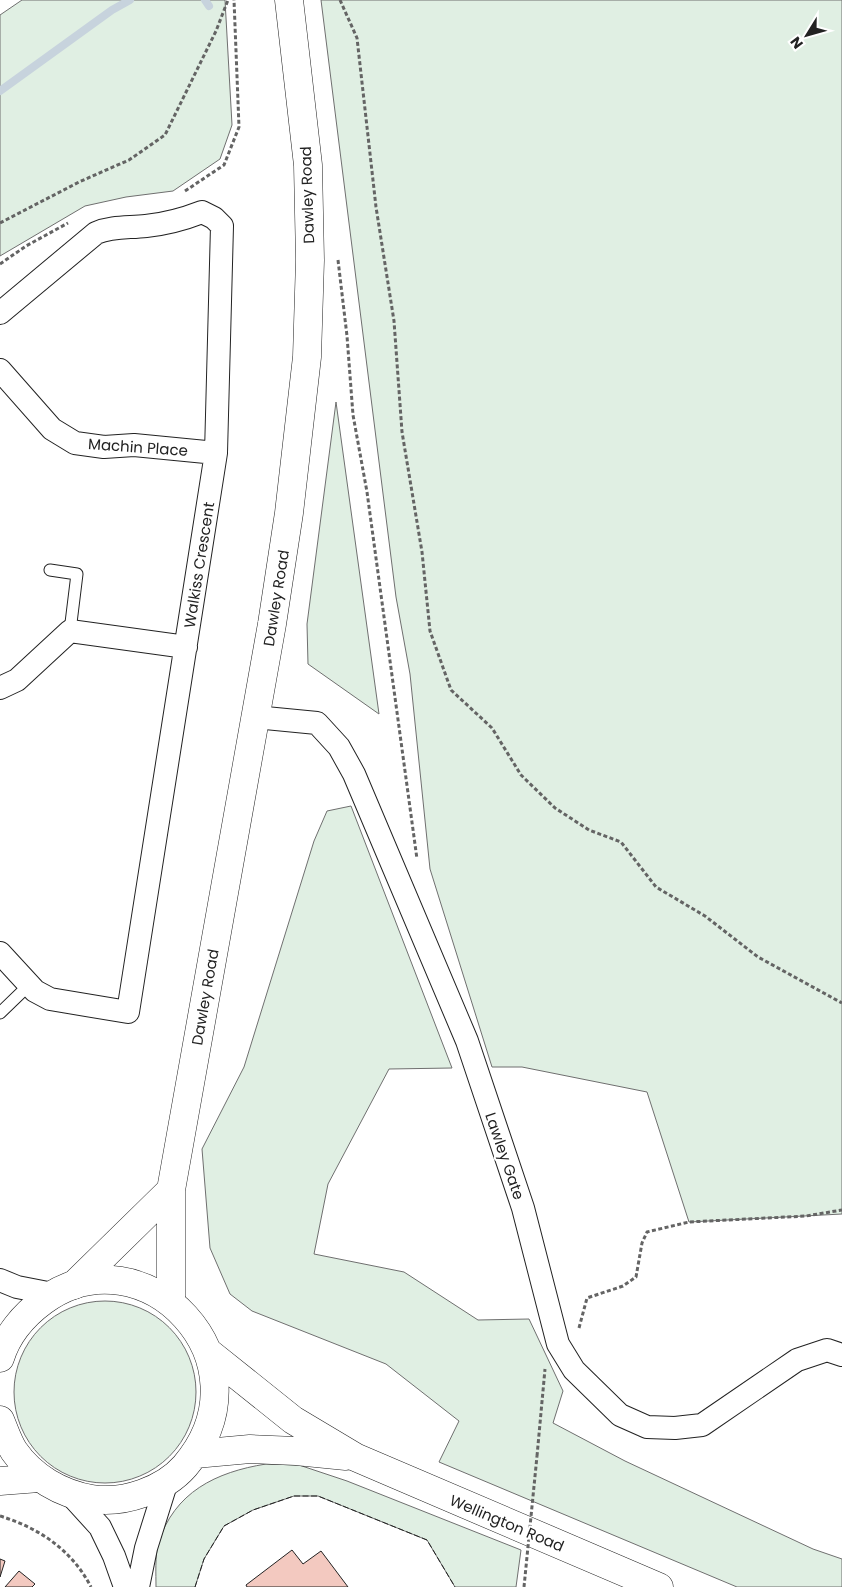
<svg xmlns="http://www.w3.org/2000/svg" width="842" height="1587" font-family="Poppins,sans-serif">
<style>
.green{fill:#e0efe3;stroke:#6f6f6f}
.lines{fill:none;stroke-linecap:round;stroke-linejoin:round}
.stream{stroke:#c7d3dd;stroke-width:8}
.building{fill:#f3c9c0;stroke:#222}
.lane-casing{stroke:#222;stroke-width:13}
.street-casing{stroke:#222;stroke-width:24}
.secondary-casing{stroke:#222;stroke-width:29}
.primary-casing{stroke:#222;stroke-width:29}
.path{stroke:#646464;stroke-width:3;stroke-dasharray:4 2.5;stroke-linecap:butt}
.lane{stroke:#fff;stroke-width:11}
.street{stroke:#fff;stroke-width:22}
.secondary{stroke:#fff;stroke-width:28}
.primary{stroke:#fff;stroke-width:28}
.path-bridge{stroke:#646464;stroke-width:3;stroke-dasharray:4 2.5;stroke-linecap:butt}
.fence{stroke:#222;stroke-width:1;stroke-dasharray:6 2.5;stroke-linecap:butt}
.labels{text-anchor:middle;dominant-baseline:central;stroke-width:4;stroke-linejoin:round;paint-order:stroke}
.street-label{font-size:15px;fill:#222;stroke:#fff}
</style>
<rect width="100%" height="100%" fill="#fff"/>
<path class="green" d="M 22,0 L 225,0 L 232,125 L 220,159 L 173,191 L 126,197 L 85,206 L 0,256 L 0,15 Z
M 321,0 L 842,0 L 842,1214 L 689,1222 L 647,1092 L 522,1067 L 492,1067 L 430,869 L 410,674 L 396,597 Z
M 336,402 L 379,714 L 308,664 L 307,624 Z
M 351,806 L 452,1068 L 389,1069 L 328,1184 L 314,1254 L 404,1272 L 478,1320 L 529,1319 L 563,1391 L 553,1423 L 625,1461 L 813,1549 L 842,1559 L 842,1587 L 737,1587 L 439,1462 L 459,1421 L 386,1364 L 252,1311 L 230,1294 L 210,1248 L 202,1149 L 244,1067 L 314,841 L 327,811 Z
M14 1392a91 91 0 1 1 182 0a91 91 0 1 1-182 0Z
M 266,1464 L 299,1465 L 347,1481 L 521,1550 L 516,1587 L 455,1587 L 427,1540 L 318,1496 L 294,1496 L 253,1510 L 224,1526 L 204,1559 L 195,1587 L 156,1587 C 156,1574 155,1557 158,1544 C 174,1492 216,1472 266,1464 Z"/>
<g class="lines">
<path class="stream" d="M 205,0 L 209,6
M 0,91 L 112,10 L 130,0"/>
</g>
<path class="building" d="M 292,1550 L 303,1564 L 321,1551 L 348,1587 L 247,1587 L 246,1585 Z
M 0,1559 L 5,1561 L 0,1577 Z
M 19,1571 L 35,1584 L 32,1587 L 5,1587 Z"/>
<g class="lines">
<defs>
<path id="lane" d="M 50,570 L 77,574 L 70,631
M 0,1013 L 29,985"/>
<path id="street" d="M 0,313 L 96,233 C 112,226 129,228 146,226 C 166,224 184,219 202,212 L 214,218 L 222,226 L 216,453 L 128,1012 L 50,999 L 35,991 L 0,953
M 0,370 L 52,429 L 75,443 L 104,447 L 134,445 L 216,453
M 0,688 L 17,680 L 70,631 L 186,647
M 255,717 L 317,723 L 339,747 L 354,774 L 467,1041 L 523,1208 L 558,1344 L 574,1370 L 620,1415 L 647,1427 L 675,1428 L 702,1425 L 797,1360 L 827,1350 L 842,1355
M 0,1280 L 17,1287 L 53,1294
M 70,1494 L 100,1527 L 114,1556 L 125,1587
M 138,1587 L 146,1548 L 167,1481"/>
<path id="secondary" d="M 74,1285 L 171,1190
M 171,1302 L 171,1190 L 272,624 L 289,513 L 307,357 L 310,260 L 308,165 L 289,0"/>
<path id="primary" d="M 208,1352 L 293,1420 L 355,1457 L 659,1587
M 0,1358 C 7,1335 24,1315 43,1301 C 144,1227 274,1362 185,1466 C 164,1490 124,1504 92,1499 C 61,1494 32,1477 14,1451 C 8,1442 4,1429 0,1420
M 195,1454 L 250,1449 L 296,1451 L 346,1456
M 0,1481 L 39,1478"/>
</defs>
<use href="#lane" class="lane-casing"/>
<use href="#street" class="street-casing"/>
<use href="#secondary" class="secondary-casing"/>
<use href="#primary" class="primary-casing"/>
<path class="path" d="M 340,0 L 357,38 L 376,207 L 394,321 L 402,432 L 422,552 L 430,631 L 451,690 L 492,728 L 521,775 L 555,808 L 589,830 L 621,842 L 656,887 L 705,916 L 758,957 L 842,1003
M 185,191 L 224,165 L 239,127 L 234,0
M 0,223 L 79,182 L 129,160 L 165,135 L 216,31 L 228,0
M 338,260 L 347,336 L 353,415 L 367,492 L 417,859
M 0,264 L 26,246 L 68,223
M 579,1328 L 587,1298 L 623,1286 L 636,1277 L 642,1243 L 647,1232 L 689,1222 L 806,1216 L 842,1210
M 537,1456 L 545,1369
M 0,1516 C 39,1528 72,1550 91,1587"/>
<use href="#lane" class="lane"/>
<use href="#street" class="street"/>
<use href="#secondary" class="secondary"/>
<use href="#primary" class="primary"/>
<path class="path-bridge" d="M 524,1587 L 537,1456"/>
<path class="fence" d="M 195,1587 L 204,1559 L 224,1526 L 253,1510 L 294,1496 L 318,1496 L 427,1540 L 455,1587"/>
</g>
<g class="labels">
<g class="street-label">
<text transform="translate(307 195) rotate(-92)">Dawley Road</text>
<text transform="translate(138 447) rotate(4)">Machin Place</text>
<text transform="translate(199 565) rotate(-81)">Walkiss Crescent</text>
<text transform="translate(276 598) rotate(-81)">Dawley Road</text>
<text transform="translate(205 997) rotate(-80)">Dawley Road</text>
<text transform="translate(505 1156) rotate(71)">Lawley Gate</text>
<text transform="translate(507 1523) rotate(23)">Wellington Road</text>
</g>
</g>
<g transform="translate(807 35) rotate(233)" stroke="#ffffff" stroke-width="4" paint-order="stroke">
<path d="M0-4L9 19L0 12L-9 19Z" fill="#222222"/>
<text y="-8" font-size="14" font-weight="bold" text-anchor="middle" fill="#222222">N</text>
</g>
</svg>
